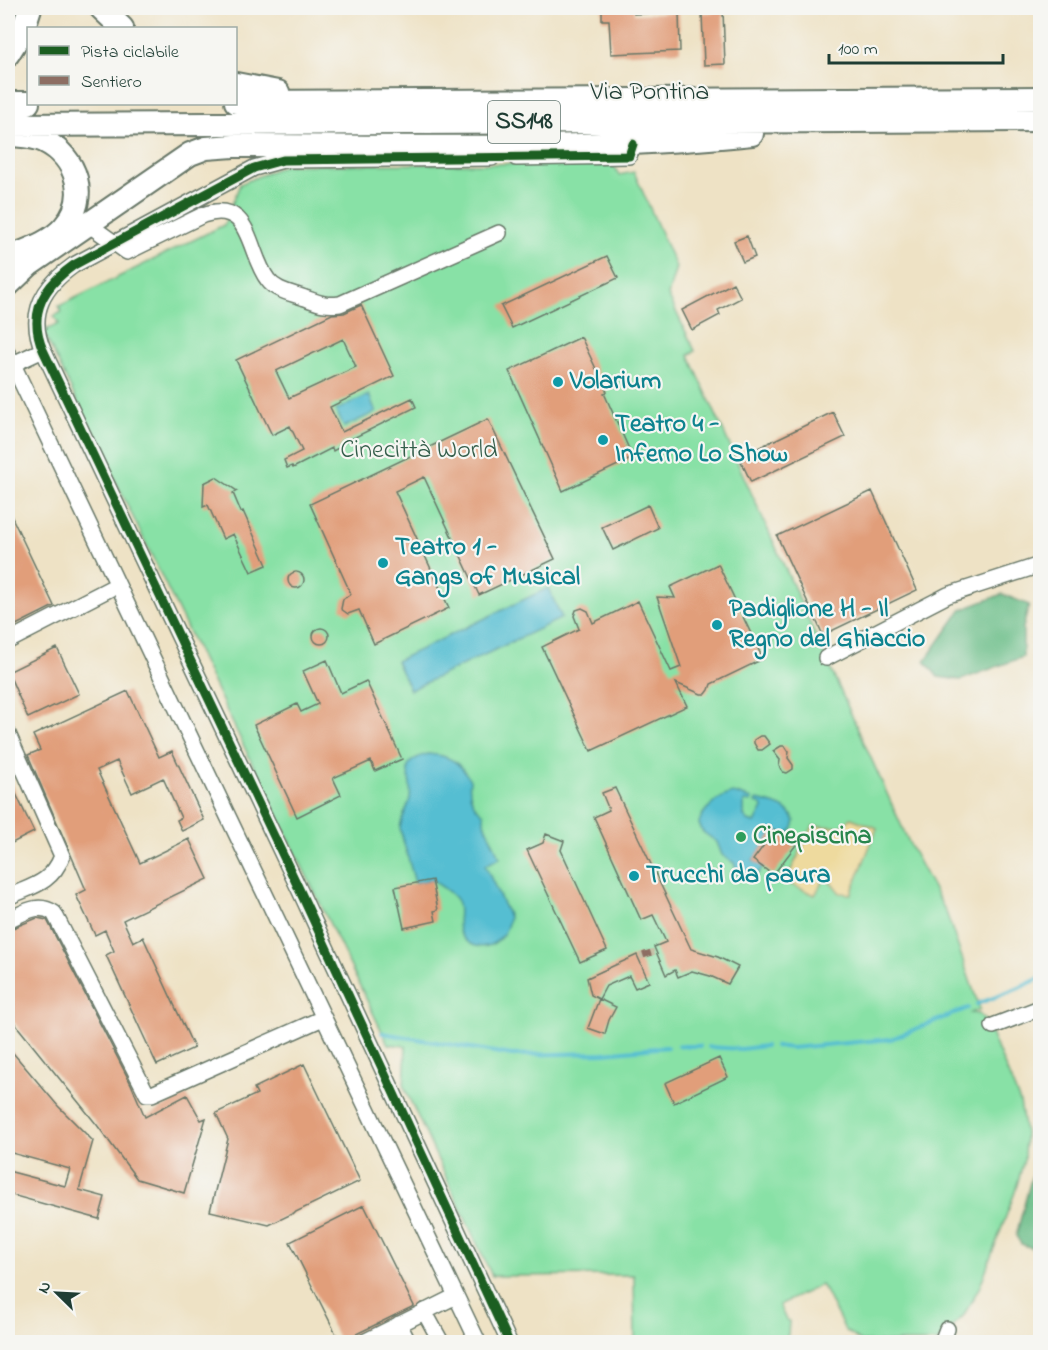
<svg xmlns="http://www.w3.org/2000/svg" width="1048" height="1350" font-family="'Indie Flower',sans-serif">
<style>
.green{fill:#88e1a6;stroke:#548f6d;stroke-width:1.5}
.forest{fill:#6ebf8b;stroke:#467e60;stroke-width:1.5}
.sand{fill:#eeda9e;stroke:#868c69;stroke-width:1.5}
.water{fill:#55bed2;stroke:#3a7e83;stroke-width:1.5}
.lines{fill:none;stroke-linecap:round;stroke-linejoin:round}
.stream{stroke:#55bed2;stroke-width:4}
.building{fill:#e19e7a;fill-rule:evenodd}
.minor-tunnel{stroke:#c5c1a8;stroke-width:15;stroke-dasharray:15 8;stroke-linecap:butt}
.minor-casing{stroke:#677767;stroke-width:18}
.highway-casing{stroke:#677767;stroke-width:26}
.minor{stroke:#fff;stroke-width:15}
.highway{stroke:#fff;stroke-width:22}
.quiet{stroke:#8d6e63;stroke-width:8;stroke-dasharray:15 8;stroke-linecap:butt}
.cycleway-casing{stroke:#f6f6f2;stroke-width:13}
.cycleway{stroke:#1b5e20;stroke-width:9}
.culture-dot{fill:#0f9aa8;stroke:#f6f6f2;stroke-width:2}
.leisure-dot{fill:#2e9e5b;stroke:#f6f6f2;stroke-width:2}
.labels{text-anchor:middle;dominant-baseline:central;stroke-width:4.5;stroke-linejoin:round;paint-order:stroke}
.shield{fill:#f6f6f2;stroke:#60746d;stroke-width:1.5}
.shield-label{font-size:24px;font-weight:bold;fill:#1f3d34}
.street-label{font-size:26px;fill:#1f3d34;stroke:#f6f6f2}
.culture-label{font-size:26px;font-weight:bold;fill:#0d838f;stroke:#f6f6f2;text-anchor:start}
.park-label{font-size:26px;fill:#345e4b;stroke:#f6f6f2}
.leisure-label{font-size:26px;font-weight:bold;fill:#27864d;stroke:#f6f6f2;text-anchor:start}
</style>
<rect width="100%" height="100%" fill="#f6f6f2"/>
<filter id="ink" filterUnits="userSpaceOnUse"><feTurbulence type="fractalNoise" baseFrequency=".0167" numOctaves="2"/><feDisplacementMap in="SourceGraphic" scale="12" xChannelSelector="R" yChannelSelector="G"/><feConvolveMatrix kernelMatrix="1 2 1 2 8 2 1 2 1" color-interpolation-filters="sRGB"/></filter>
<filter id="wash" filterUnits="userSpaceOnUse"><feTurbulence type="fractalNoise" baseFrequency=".008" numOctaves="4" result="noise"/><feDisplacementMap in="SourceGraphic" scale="24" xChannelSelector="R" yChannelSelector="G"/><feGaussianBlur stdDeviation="1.35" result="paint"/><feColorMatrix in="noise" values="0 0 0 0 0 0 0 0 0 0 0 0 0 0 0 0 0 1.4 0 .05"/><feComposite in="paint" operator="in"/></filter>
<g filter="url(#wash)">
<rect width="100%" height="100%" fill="#eee2c5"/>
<path class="green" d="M 612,163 L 619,175 L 634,172 L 676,267 L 668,295 L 695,351 L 689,355 L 912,849 L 946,912 L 980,1009 L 971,1013 L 979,1014 L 986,1022 L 1020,1102 L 1025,1133 L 1024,1160 L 1015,1192 L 980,1286 L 964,1315 L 937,1342 L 861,1342 L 845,1330 L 824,1289 L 821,1285 L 779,1305 L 786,1320 L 789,1321 L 788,1335 L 782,1342 L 635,1342 L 634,1275 L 492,1276 L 404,1087 L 406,1046 L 388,1044 L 43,331 L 59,324 L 54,316 L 62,312 L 59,306 L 224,225 L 240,184 L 285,165 Z"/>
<path class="forest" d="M 1002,594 L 1029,605 L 1023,628 L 1023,657 L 961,680 L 938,677 L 925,661 L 961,610 Z
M 1040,1124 L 1040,1242 L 1035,1249 L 1021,1244 L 1016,1236 L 1036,1160 Z"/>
<path class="sand" d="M 851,818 L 877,828 L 851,894 L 840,893 L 832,883 L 824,879 L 815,895 L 785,882 L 813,826 L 841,827 Z"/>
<path class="water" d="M 369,395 L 376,412 L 344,427 L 336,410 Z
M 548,588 L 562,618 L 410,690 L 396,661 Z
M 428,754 C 449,755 460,762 470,780 C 468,795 472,805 484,814 L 484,823 L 500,858 L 485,865 L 509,917 C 507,945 475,959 460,933 C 455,923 462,912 457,901 C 452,892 440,886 432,880 L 415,883 L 400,829 C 401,817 408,809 410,798 C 414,775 394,763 428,754 Z
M 733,793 L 752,799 L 751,802 L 744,801 L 744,816 L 748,821 L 755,823 L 763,808 L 762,805 L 756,803 L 757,800 C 772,804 788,805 795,821 L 793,828 L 786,837 L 775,830 L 753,860 L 763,867 L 756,876 L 748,880 L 738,875 L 734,863 L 722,855 L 717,842 L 703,832 L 699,824 C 701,810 720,796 733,793 Z"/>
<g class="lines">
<path class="stream" d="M 977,1004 L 1017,989 L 1040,978
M 382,1033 L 512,1055 L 604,1053 L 667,1047
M 679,1046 L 700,1046
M 775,1046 L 791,1048 L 891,1039 L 968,1008
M 709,1047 L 741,1049 L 765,1046"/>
</g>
<g id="blocks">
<path class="building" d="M 602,8 L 634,8 L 634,14 L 679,12 L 680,51 L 611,54 L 609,20 L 602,20 Z
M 723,11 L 725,64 L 704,65 L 702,13 Z
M 747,236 L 755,257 L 743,262 L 734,241 Z
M 607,256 L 618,278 L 512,328 L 501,306 Z
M 733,283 L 741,298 L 718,310 L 720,315 L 692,330 L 682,310 Z
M 361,305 L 394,376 L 330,407 L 342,432 L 412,398 L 416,407 L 341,444 L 342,446 L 333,451 L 332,448 L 293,468 L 292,466 L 287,468 L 284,460 L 302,451 L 290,426 L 272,435 L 236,360 L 332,314 L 344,313 ZM 343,339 L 356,367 L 289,398 L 276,371 Z
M 581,337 L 607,392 L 604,393 L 633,458 L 563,491 L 509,371 Z
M 833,412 L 845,437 L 751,482 L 739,457 Z
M 488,419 L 555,559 L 479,595 L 424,477 L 395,491 L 449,608 L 374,644 L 359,610 L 348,614 L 341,609 L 343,599 L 351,594 L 310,504 Z
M 216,477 L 237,491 L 233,493 L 241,512 L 243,511 L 267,565 L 251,572 L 233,534 L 223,539 L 208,505 L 203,507 L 204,483 Z
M 872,491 L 917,590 L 823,635 L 777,536 Z
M 648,505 L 658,528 L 613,550 L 602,527 Z
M 8,509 L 54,606 L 8,629 Z
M 718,564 L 763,659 L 711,684 L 709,690 L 706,694 L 701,694 L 676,683 L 687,706 L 591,751 L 542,647 L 579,629 L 574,616 L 576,610 L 582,608 L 588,611 L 593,623 L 638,601 L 671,671 L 681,667 L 657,597 L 675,598 L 670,587 Z
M288 580a8 8 0 1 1 16 0a8 8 0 1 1-16 0Z
M313 636a8 8 0 1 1 16 0a8 8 0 1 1-16 0Z
M 57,648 L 79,694 L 28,718 L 8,672 Z
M 327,660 L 341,693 L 366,681 L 402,759 L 375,771 L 371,761 L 333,778 L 341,795 L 297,817 L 254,725 L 297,704 L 301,712 L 318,704 L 303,671 Z
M 128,691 L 159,757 L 172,751 L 204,820 L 182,831 L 177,820 L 181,818 L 163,778 L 132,793 L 117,761 L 97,770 L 140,863 L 189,839 L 208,879 L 123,920 L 133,942 L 143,937 L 194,1048 L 157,1065 L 106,955 L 114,951 L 105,930 L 95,935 L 76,895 L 86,890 L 28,755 L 40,750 L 33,735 Z
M 760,736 L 764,736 L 770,744 L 762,750 L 758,750 L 754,743 L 754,740 Z
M 781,746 L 785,746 L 789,752 L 788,758 L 793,765 L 793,769 L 787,773 L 783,772 L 779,766 L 780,760 L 773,751 Z
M 8,777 L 34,832 L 8,845 Z
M 615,788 L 691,949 L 718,957 L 738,967 L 728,984 L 710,976 L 692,971 L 678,977 L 675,970 L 666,975 L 654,947 L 666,942 L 653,915 L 641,920 L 594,817 L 609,810 L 602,793 Z
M 775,830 L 796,845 L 773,875 L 753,860 Z
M 546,834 L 564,841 L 561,850 L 607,950 L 580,962 L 527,850 L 543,843 Z
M 432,880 L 438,910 L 434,911 L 436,921 L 404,928 L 395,887 Z
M 37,918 L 47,920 L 131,1084 L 145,1117 L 187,1095 L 201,1120 L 206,1118 L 184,1193 L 137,1179 L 97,1125 L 12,1020 L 8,1019 L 8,930 Z
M 637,955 L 649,982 L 635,988 L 629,976 L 606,986 L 599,999 L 591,995 L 587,978 Z
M 599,999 L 616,1007 L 609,1020 L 605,1034 L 588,1028 Z
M 8,1047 L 58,1106 L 93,1141 L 79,1190 L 105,1197 L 99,1219 L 8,1194 L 8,1171 L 65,1186 L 70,1169 L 8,1152 Z
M 719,1058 L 728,1077 L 674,1103 L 665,1083 Z
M 304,1064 L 360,1181 L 269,1225 L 210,1211 L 228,1139 L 216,1113 L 257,1094 L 254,1088 Z
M 364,1205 L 414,1306 L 340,1342 L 290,1242 Z"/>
</g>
</g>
<g filter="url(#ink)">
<use href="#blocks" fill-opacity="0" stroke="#677767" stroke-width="1.5"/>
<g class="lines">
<path class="minor-tunnel" d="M 646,951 L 648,957"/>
<defs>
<path id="minor" d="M 492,158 L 283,160 L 254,168 L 74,265 C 44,286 27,313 43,350 L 300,891 L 509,1342
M 516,158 L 629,156 L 633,144
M 88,224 L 127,252 L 203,215 C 252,198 247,253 268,280 C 276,291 292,293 305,298 C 319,303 325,306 340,304 L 499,233
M 8,354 L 478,1342
M 13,364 L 43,350
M 8,641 L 117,585
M 826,658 L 948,595 L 1040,565
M 8,734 L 62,856 C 52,883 32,886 8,897
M 8,920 C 24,913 37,902 54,913 L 147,1094 L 152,1094 L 323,1018
M 993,1026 L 1040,1008
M 424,1311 L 441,1342
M 399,1324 L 408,1342
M 364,1342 L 456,1296
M 942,1342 L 947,1329"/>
<path id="highway" d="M 101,8 L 122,28
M 8,54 L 23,30 L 30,8
M 236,84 L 278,92
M 236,102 L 1040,98
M 8,103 L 28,103
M 8,125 L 1040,120
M 8,258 C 27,250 50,243 64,227 C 90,198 77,157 44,141 C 34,136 23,136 12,135
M 8,285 L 29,265 L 190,154 L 206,148 L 234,146 C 407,146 580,152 752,134"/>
</defs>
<use href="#minor" class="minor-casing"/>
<use href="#highway" class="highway-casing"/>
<use href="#minor" class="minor"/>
<use href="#highway" class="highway"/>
<path class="quiet" d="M 646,951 L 648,957"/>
<defs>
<path id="cycleway" d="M 509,1342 L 300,891 L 43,350 C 27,313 44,286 74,265 L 254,168 L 283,160 L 629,156 L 633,144"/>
</defs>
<use href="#cycleway" class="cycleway-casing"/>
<use href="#cycleway" class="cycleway"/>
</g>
</g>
<g class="culture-dot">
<circle cx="558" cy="382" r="6"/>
<circle cx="603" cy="440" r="6"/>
<circle cx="383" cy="563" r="6"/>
<circle cx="717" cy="625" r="6"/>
<circle cx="634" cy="876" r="6"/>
</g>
<circle class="leisure-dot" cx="741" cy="837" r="6"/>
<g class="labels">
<rect class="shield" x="488" y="101" width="72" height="42" rx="4.5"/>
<g class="shield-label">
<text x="524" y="122">SS148</text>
</g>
<g class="street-label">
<text x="650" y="93">Via Pontina</text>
</g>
<g class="culture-label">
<text x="570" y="382">Volarium</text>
<text x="615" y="425">Teatro 4 -<tspan x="615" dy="30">Inferno Lo Show</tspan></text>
<text x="395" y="548">Teatro 1 -<tspan x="395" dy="30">Gangs of Musical</tspan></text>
<text x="729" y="610">Padiglione H - Il<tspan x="729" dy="30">Regno del Ghiaccio</tspan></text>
<text x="646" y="876">Trucchi da paura</text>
</g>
<g class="park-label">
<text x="419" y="451">Cinecittà World</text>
</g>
<g class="leisure-label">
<text x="753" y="837">Cinepiscina</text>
</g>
</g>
<rect width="1048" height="1350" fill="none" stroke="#f6f6f2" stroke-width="30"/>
<rect x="27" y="27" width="210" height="78" fill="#f6f6f2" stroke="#a0aca6" stroke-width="1.5"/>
<rect x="39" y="46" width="30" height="9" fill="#1b5e20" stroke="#a0aca6" stroke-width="1.5"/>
<text x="81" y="57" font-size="18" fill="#1f3d34">Pista ciclabile</text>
<rect x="39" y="76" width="30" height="9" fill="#8d6e63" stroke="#a0aca6" stroke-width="1.5"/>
<text x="81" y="87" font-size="18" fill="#1f3d34">Sentiero</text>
<g transform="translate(57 1293) rotate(294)" stroke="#f6f6f2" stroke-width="4.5" paint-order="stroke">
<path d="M0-4.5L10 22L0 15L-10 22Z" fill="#1f3d34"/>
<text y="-9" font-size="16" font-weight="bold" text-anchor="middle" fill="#1f3d34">N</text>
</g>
<path d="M829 54v9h174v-9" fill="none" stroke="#1f3d34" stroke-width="3"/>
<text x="838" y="54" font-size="18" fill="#1f3d34" stroke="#f6f6f2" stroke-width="4.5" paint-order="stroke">100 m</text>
</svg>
